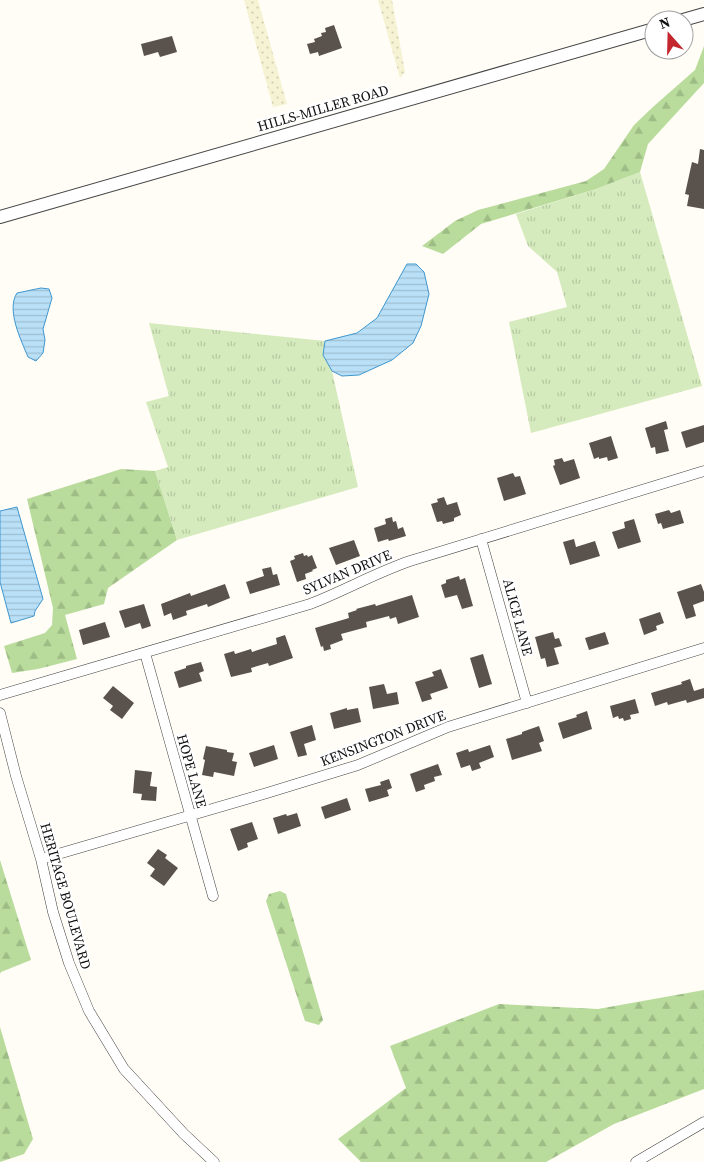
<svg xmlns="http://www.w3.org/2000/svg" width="704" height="1162" font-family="'Source Serif 4',serif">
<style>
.farmland{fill:url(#farmland-dots)}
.grass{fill:url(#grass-tufts)}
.forest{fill:url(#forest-firs)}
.water{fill:url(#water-rules);stroke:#3f96cf}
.building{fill:#5a524d}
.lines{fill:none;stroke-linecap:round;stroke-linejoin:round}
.minor-casing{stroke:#444;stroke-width:11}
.tertiary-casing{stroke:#444;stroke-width:14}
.minor{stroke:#fff;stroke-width:10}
.tertiary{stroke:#fff;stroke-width:12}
.labels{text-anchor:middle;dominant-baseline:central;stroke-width:5;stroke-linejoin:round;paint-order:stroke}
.street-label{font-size:14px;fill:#111;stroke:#fff}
</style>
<defs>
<pattern id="farmland-dots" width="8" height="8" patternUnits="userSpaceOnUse" patternTransform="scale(1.25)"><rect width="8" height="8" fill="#f6f3d4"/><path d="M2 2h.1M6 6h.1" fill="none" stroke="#d2cfb5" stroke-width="1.8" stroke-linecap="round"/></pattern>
<pattern id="grass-tufts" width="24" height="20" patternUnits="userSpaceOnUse" patternTransform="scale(1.25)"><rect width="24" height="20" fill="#d5ebbd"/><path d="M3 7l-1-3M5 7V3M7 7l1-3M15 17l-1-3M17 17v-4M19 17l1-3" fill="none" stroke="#b6c8a1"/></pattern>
<pattern id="forest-firs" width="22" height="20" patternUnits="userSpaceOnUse" patternTransform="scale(1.25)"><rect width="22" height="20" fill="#b9dc9c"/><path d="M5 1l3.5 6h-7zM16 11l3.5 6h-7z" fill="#9ebc85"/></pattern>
<pattern id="water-rules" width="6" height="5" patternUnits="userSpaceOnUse" patternTransform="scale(1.25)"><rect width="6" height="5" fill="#b9e0f7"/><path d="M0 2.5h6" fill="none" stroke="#9ebfd3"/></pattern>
</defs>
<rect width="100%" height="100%" fill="#fffdf5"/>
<path class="farmland" d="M 244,0 L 258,0 L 287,104 L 273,107 Z
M 378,0 L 392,0 L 405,72 L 400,78 Z"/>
<path class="grass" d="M 640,172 L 702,386 L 531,433 L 509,322 L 567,307 L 557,272 L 528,246 L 516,214 L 596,189 Z
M 149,323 L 325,341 L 323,355 L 332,371 L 358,487 L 177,540 L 155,471 L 168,467 L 146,402 L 169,396 Z"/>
<path class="forest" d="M 704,46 L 704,83 L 648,144 L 640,172 L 596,189 L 481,224 L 443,254 L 422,246 L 455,221 L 478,210 L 586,181 L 604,169 L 634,125 L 654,106 L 695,70 Z
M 121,469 L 155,471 L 177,540 L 108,588 L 104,604 L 65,615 L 77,659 L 38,669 L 12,673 L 4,646 L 45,633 L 52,625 L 53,608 L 27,499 Z
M 0,860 L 31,960 L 1,972 L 0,974 Z
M 280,891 L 286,894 L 323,1020 L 319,1025 L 305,1021 L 266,901 L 269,894 Z
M 704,990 L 704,1089 L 614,1124 L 546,1162 L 361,1162 L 338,1139 L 406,1088 L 390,1046 L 499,1004 L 598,1009 Z
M 0,1027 L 33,1139 L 24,1154 L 0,1162 Z"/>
<path class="water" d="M 407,264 L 416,264 L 424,272 L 429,294 L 421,326 L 413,343 L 392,360 L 359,375 L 342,376 L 332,371 L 323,355 L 325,341 L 357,333 L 377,318 Z
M 41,288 L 49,289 L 52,298 L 43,329 L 45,340 L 43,353 L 36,361 L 28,357 C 21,340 6,310 17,293 Z
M 17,507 L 43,599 L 35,611 L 34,616 L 11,623 L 0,582 L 0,511 Z"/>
<path class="building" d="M 334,25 L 342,48 L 319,56 L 318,52 L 310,54 L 307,44 L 315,42 L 314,39 L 322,36 L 321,33 L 326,32 L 325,28 Z
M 172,36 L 177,52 L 160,57 L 158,52 L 144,56 L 141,44 Z
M 700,149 L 704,150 L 704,209 L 687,206 L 689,195 L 685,194 L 692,162 L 698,164 Z
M 666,421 L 668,429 L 664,430 L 669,451 L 656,454 L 655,447 L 651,448 L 645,428 Z
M 704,425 L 704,442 L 686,448 L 681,432 Z
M 611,436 L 618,458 L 608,461 L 607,457 L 599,459 L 599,457 L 594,459 L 589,443 Z
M 562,458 L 564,462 L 574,459 L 580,478 L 560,485 L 553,466 L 555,465 L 554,460 Z
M 513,473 L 515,477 L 520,476 L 526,494 L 504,501 L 497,478 Z
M 444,497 L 447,505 L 457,502 L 461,515 L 454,518 L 454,521 L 443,524 L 442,521 L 437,522 L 431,504 L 438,502 L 437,499 Z
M 669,510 L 671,513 L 680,510 L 684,523 L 663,529 L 661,523 L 658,524 L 655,514 Z
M 392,517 L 393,522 L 396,521 L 398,529 L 403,527 L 406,536 L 389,541 L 388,539 L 378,542 L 374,528 L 386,524 L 385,519 Z
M 634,519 L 641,542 L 618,549 L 612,532 L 625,528 L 624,522 Z
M 574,539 L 576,547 L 595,541 L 600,556 L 570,565 L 563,542 Z
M 354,540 L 360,556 L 336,565 L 329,548 Z
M 303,553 L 304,556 L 307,555 L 308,557 L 312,555 L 317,568 L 312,570 L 313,571 L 305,574 L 306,579 L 297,582 L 290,561 L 295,559 L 294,556 Z
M 271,567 L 273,575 L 277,574 L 280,585 L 250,594 L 246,582 L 264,576 L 262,569 Z
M 459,576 L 460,580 L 465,578 L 473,606 L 462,609 L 457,595 L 445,598 L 441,585 L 446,583 L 446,580 Z
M 225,584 L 230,598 L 208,607 L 207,604 L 186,611 L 187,615 L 173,620 L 171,613 L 164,616 L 161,604 L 190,593 L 191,596 Z
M 701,584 L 704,592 L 704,601 L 693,605 L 696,616 L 686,619 L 677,592 Z
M 412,595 L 419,617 L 398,624 L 396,617 L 390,619 L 389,616 L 366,622 L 367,627 L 341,634 L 343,640 L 330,645 L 331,649 L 324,651 L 323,646 L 321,647 L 315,628 L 349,618 L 348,613 L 357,610 L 356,609 L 375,604 L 376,606 Z
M 144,604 L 151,626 L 142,629 L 140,623 L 125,628 L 119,611 Z
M 660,612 L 664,623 L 656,626 L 657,630 L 644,635 L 639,619 Z
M 105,622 L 110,637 L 83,645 L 79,630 Z
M 553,632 L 555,639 L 559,638 L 562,646 L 554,648 L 559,664 L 547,667 L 545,658 L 541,659 L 535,637 Z
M 605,632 L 609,644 L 589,650 L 585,638 Z
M 285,635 L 293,658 L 269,666 L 268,663 L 251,668 L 252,672 L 231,677 L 224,654 L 234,651 L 235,654 L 251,649 L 252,652 L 277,644 L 276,638 Z
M 483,654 L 492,684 L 479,688 L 470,658 Z
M 201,662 L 204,671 L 199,673 L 202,681 L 179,688 L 174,672 L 186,668 L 186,666 Z
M 441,669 L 448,688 L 430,694 L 432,699 L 422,702 L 415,682 L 434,676 L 432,672 Z
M 690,679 L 694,691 L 704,688 L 704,698 L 687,703 L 686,700 L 668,705 L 667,702 L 655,706 L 651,693 L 682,684 L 681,682 Z
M 384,684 L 387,694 L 397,692 L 399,704 L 373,709 L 369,687 Z
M 113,686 L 134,703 L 122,719 L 110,710 L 113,706 L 103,698 Z
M 635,699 L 639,713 L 630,715 L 631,719 L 624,721 L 623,718 L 619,719 L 618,716 L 613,718 L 610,706 Z
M 347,708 L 347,710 L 358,708 L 361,722 L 334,729 L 330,713 Z
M 587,711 L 592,729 L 563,739 L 558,723 L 577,717 L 576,715 Z
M 312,725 L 316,740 L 304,744 L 307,755 L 298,757 L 290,732 Z
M 539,726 L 544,741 L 539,743 L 542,751 L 512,760 L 506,739 L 522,734 L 522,732 Z
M 274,745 L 278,759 L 254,767 L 249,753 Z
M 490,745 L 494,757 L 479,763 L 481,768 L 472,771 L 470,765 L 461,768 L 456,753 L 468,749 L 469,752 Z
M 206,746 L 227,750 L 227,752 L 234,753 L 232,761 L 237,762 L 234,776 L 214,772 L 213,777 L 202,775 L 205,760 L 203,759 Z
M 438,764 L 442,775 L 434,777 L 435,781 L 424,785 L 425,789 L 416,792 L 410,774 Z
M 135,770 L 152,772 L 150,786 L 157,787 L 156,801 L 141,800 L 142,794 L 133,793 Z
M 389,779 L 392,788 L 387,790 L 389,796 L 369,802 L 365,789 L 381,785 L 380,782 Z
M 347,798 L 351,810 L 325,819 L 321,807 Z
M 297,813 L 301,826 L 278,834 L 273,818 L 286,814 L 287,816 Z
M 252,822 L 258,839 L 247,843 L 248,847 L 238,851 L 230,829 Z
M 158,849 L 167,855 L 165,858 L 178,868 L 164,886 L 150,876 L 155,869 L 147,863 Z"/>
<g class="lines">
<defs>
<path id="minor" d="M 481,539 L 527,703
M 145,653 L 213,896
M 0,695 L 310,604 C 344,591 375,573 410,561 L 704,471
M 0,713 L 16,776 L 41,859 L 53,912 L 69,963 L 89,1011 L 124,1069 L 184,1134 L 214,1162
M 41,859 L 267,793 L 358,765 L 448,727 L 704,648
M 636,1162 L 704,1122"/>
<path id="tertiary" d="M 683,20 L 704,14
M 0,217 L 654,29"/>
</defs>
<use href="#minor" class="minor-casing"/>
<use href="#tertiary" class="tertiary-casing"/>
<use href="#minor" class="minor"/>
<use href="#tertiary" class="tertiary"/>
</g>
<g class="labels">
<g class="street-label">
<text transform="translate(323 108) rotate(-16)">HILLS-MILLER ROAD</text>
<text transform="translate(347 572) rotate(-23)">SYLVAN DRIVE</text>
<text transform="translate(518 617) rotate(75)">ALICE LANE</text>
<text transform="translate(383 738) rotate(-21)">KENSINGTON DRIVE</text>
<text transform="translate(192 771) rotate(74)">HOPE LANE</text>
<text transform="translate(66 896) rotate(74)">HERITAGE BOULEVARD</text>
</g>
</g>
<g transform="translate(669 35) rotate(340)"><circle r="24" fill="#ffffff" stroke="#a0a0a0"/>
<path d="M0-4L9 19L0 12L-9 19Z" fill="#c4262e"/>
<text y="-8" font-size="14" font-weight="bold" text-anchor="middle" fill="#111111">N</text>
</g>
</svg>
